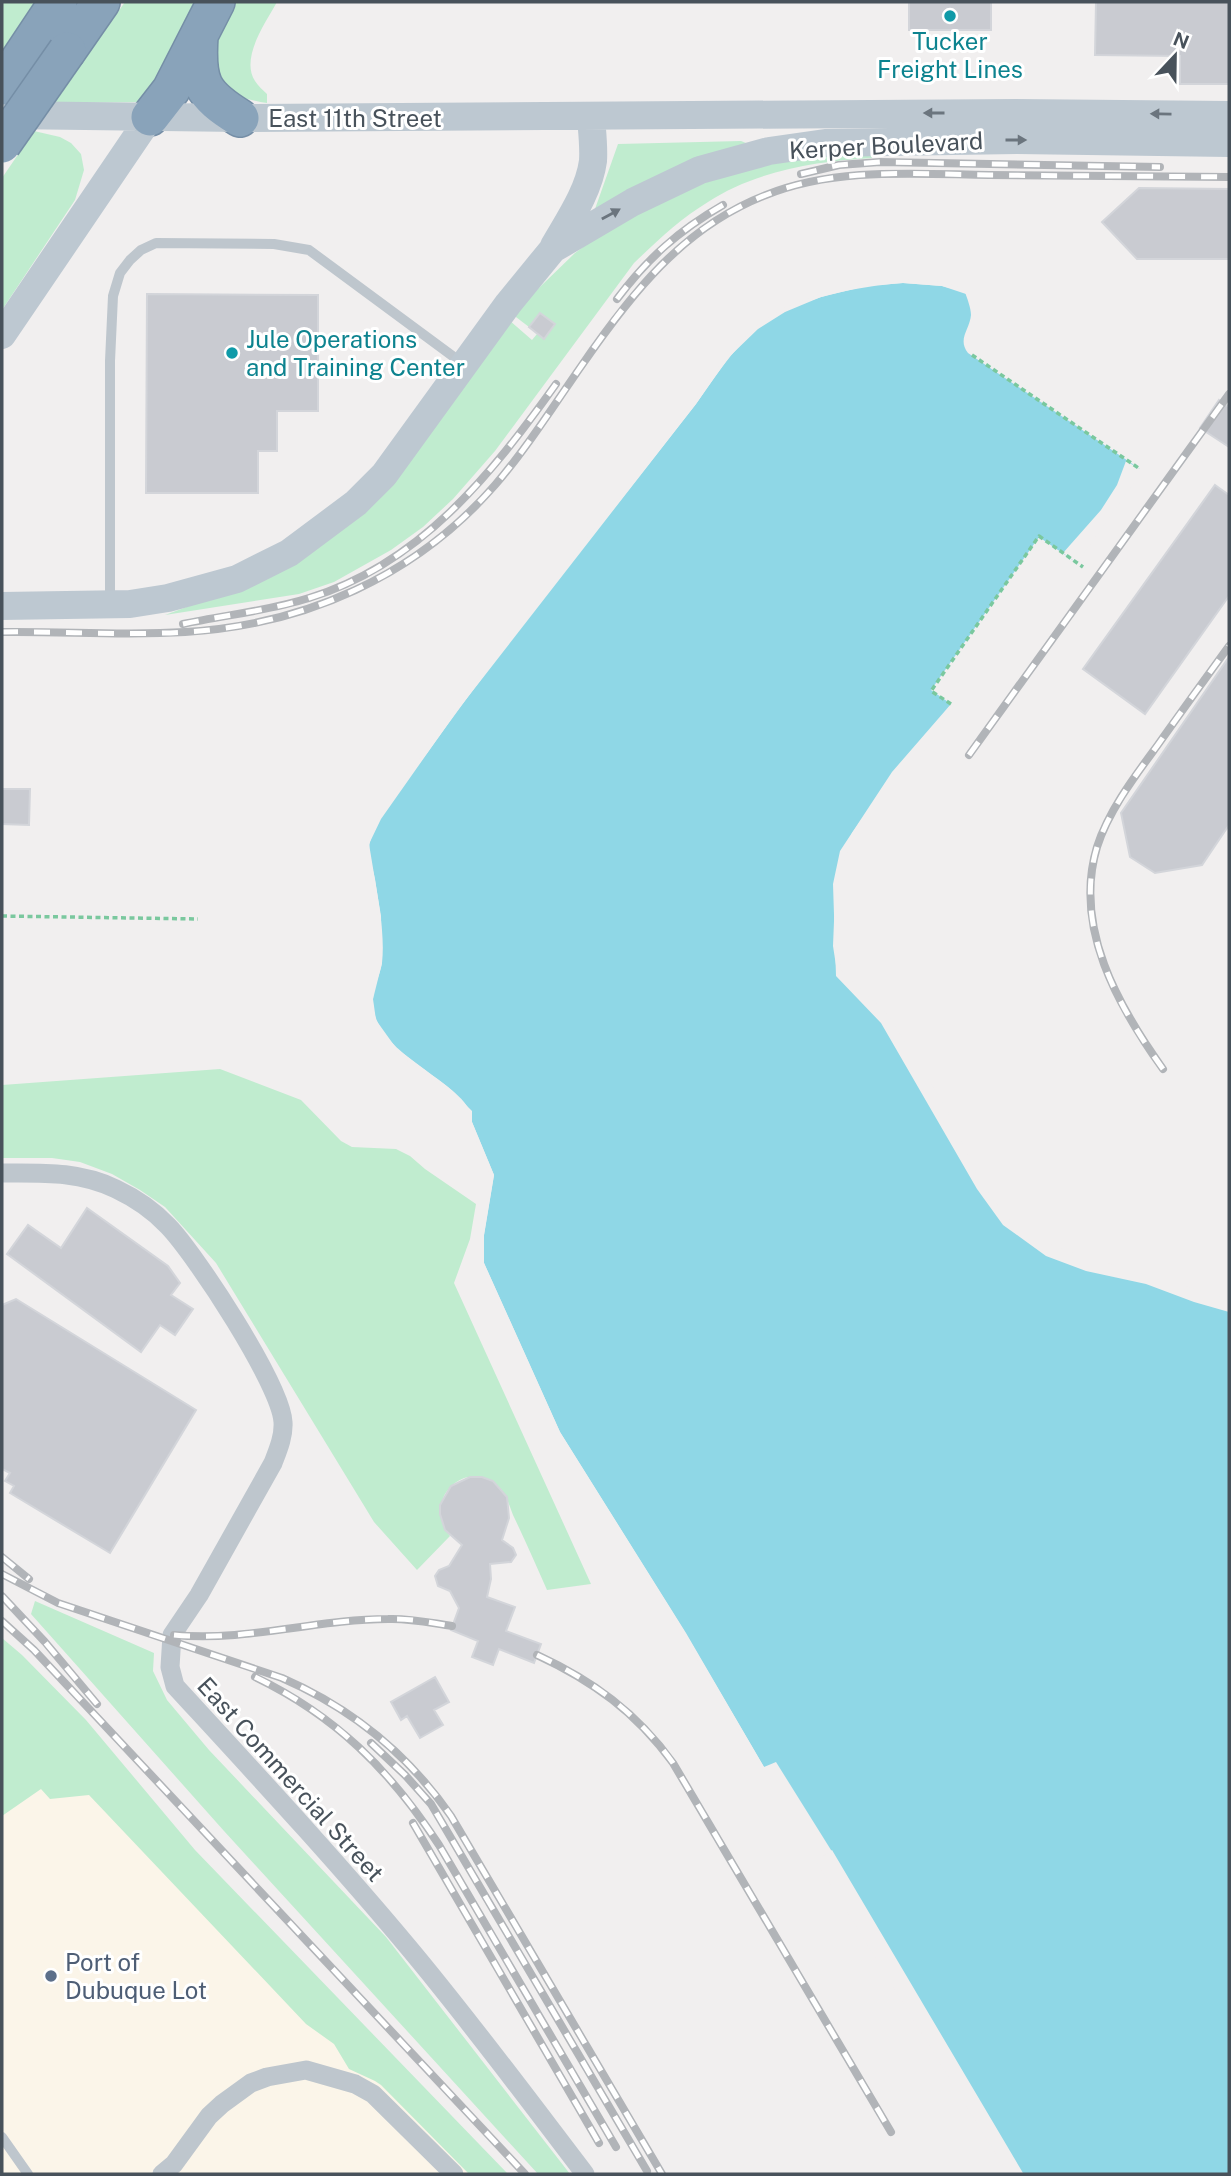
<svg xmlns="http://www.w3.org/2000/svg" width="1231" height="2176" font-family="'Public Sans',sans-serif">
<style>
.commercial{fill:#fbf5e9}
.green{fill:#c0eccf}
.water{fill:#8fd7e6}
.pier{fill:#f1efef}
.building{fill:#c9cbd1;stroke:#d3d5da;stroke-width:2}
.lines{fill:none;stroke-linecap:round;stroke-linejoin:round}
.highway-casing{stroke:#758ea6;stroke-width:40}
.path{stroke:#7ac89e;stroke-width:3.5;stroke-dasharray:5 3.5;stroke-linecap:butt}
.lane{stroke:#bec6cd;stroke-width:10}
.street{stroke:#bec6cd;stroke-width:19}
.secondary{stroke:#bdc8d1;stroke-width:28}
.highway{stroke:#89a3ba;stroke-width:37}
.rail-casing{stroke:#b1b4b8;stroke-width:8}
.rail{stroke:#fff;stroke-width:5;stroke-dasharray:16;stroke-linecap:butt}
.highway-bridge-casing{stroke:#758ea6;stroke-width:40;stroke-linecap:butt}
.highway-bridge{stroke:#89a3ba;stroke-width:37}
.oneway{fill:#6b757e}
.culture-dot{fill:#0f9aa8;stroke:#fff;stroke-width:2.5}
.service-dot{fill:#5c6f8a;stroke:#fff;stroke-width:2.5}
.labels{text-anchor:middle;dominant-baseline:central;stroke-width:6;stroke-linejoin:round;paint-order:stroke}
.culture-label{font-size:24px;fill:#0d838f;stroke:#fff}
.street-label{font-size:24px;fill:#48525b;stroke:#fff}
.service-label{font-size:24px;fill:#4e5e75;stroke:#fff;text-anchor:start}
</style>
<rect width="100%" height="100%" fill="#f1efef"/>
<path class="commercial" d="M 2,1700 L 508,2174 L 2,2174 Z"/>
<path class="green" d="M 2,2 L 39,2 L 2,57 Z
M 125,2 L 200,2 L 149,102 L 53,103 Z
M 230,2 L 277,2 C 266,22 240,58 255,81 C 258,86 263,90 267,94 L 267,103 C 239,99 211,88 213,54 C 213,40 225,16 230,2 Z
M 34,131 L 60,137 L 71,143 L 81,154 L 84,170 L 75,200 L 2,310 L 2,178 Z
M 741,141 L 746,143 L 595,209 L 618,144 Z
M 871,149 L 872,158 C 817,161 755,171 708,202 C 680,219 657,241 634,263 L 495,451 L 453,499 L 423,527 L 391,550 L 334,582 L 299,594 L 165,615 L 254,582 L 284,568 L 509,320 L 532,340 L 537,334 L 543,338 L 554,324 L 540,313 L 529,327 L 512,314 L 575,253 L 610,227 L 738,167 Z
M 220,1069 L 301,1100 L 341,1141 L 352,1147 L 396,1149 L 410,1156 L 425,1169 L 476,1204 L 470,1239 L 454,1283 L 591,1584 L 547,1590 C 536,1565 525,1540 513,1515 C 509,1505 507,1495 499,1487 C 468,1456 420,1499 450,1536 L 417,1570 L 374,1522 L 216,1263 L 165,1207 L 140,1190 L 112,1174 L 80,1162 L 52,1158 L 2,1158 L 2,1085 Z
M 35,1601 L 154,1653 L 153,1671 L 167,1700 L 209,1750 L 386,1937 L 570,2174 L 538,2174 L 224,1831 L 31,1614 Z
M 2,1638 L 22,1655 L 86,1720 L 195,1850 L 508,2174 L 469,2174 L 381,2085 L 375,2081 L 349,2069 L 334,2044 L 306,2024 L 89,1795 L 50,1799 L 41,1789 L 2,1816 Z"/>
<path class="water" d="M 903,283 L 942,286 L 965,292 C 967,298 971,308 971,315 C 970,329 957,339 968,353 L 1140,469 L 1074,561 L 1039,537 L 931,690 L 951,704 L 917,755 L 898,768 L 852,833 L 836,872 L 833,946 L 837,972 L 885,1017 L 976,1181 L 1005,1220 L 1038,1243 L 1229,1303 L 1229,2174 L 1012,2174 L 831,1850 L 776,1762 L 764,1767 L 683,1629 L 560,1432 L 484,1263 L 484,1235 L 494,1175 L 472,1122 C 474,1083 371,1058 373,1000 C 373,988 380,975 382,963 C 385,936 379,906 375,879 C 373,869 367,852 370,842 C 376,815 413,773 430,749 C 514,631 607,519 696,404 C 714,378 732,350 757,329 C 798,297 853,287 903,283 Z"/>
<path class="pier" d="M 903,279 L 943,282 L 966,289 L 969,295 L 942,286 L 903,283 L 866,286 L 821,297 L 785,312 L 758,329 L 729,357 L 696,404 L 457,711 L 381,819 L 369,844 L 381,916 L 382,963 L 373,999 L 376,1020 L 396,1048 L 448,1087 L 472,1111 L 472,1122 L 494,1175 L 484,1235 L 484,1263 L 560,1432 L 686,1633 L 764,1767 L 762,1769 L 680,1631 L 557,1434 L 481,1264 L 481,1235 L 490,1175 L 469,1123 L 468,1112 L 446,1090 L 393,1050 L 373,1022 L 370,999 L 378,962 L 378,917 L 366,844 L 378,817 L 454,709 L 693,402 L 727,355 L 755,326 L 784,308 L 820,294 L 865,283 Z
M 1126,461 L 1140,469 L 1141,473 L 1077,563 L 1063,553 L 1101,510 L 1117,485 Z
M 951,704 L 954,706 L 920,757 L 900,771 L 855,834 L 839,873 L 837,945 L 841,970 L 888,1015 L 945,1106 L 979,1179 L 1007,1218 L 1040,1240 L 1073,1253 L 1229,1299 L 1229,1312 L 1194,1302 L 1146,1284 L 1086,1271 L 1046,1256 L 1003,1225 L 977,1189 L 881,1023 L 836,976 L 833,884 L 840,851 L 892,772 Z
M 832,1850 L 1023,2173 L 1024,2174 L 1008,2174 L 816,1861 Z"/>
<path class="building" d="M 909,2 L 991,2 L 991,30 L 909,30 Z
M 1096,2 L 1229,2 L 1229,84 L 1180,84 L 1180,56 L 1095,55 Z
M 1139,188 L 1229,189 L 1229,259 L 1137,259 L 1102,222 Z
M 147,294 L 318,295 L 318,411 L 277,411 L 277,451 L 258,451 L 258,493 L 146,493 Z
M 540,313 L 555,324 L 544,339 L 529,327 Z
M 1219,400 L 1229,407 L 1229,447 L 1200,428 Z
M 1215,485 L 1229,495 L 1229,596 L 1145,714 L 1083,669 Z
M 1229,657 L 1229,825 L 1202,865 L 1155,873 L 1130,857 L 1121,813 Z
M 2,789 L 30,789 L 29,825 L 2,824 Z
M 87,1208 L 168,1266 L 180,1283 L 171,1295 L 193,1309 L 175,1335 L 160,1325 L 141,1352 L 7,1254 L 28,1225 L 61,1248 Z
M 16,1299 L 196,1410 L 110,1553 L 10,1493 L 14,1486 L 5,1481 L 10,1473 L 2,1469 L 2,1305 Z
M 470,1477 L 482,1477 L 493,1481 L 507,1497 L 509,1518 L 502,1540 L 513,1548 L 516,1555 L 511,1562 L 490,1564 L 491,1579 L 487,1597 L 515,1607 L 506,1631 L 541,1644 L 534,1663 L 499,1649 L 493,1665 L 472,1657 L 478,1641 L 451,1630 L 459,1608 L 450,1591 L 438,1586 L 435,1576 L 439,1570 L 449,1566 L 462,1545 L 445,1530 L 440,1514 L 440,1505 L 451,1486 Z
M 435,1677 L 449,1702 L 434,1710 L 443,1725 L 420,1738 L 407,1716 L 401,1720 L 391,1702 Z"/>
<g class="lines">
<defs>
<path id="highway" d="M 199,36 C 196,82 201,94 240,118
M 67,51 L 101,2
M 2,86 L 58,2
M 150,117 L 171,90 L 216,2"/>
</defs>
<use href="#highway" class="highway-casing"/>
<path class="path" d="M 972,355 L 1140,469
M 951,704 L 931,691 L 1039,536 L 1083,567
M 2,916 L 198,919"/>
<path class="lane" d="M 110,600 L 110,361 L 113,296 L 120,273 L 130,260 L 141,250 L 156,243 L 274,244 L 309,250 L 462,363
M 2,2137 L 28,2174"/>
<path class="street" d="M 2,1173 C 42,1173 79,1171 116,1189 C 135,1198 154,1211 168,1226 C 196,1255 281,1385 283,1422 C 284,1436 278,1450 273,1463 L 199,1595 L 172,1635 L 170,1667 L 175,1686 C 254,1772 334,1858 409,1948 C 470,2021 527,2098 585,2174
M 162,2174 L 174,2164 L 209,2116 L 222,2104 L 251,2083 L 267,2077 L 306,2070 L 355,2084 L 373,2094 L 454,2174"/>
<path class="secondary" d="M 7,115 L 240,118 L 1016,113 L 1229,115
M 554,246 C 569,220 589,191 593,161 C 594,146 592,131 591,117
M 2,335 L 150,117
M 2,606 L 130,604 L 168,598 L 237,579 L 289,553 L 356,503 L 384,475 L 508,304 L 553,249 L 633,202 L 700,170 L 769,151 L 825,143 L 1017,140 L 1229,143"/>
<use href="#highway" class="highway"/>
<defs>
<path id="rail" d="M 801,174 L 839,165 L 880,162 L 1160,167
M 617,299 C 648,258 678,231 723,205
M 183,624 C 225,615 268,611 309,598 C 420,564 491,475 556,384
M 2,632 C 63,631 124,636 185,632 C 305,625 416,576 495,485 C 527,448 554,405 582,365 C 631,294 683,227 766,195 C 836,167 915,174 989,175 C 1069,176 1149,176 1229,177
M 969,755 L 1229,394
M 1163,1069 C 1118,1006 1073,927 1097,847 C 1109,810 1135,776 1157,746 C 1181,712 1205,679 1229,646
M 2,1557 L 29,1579
M 2,1574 L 58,1603 L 282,1678 C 351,1708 408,1754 451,1816 L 662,2174
M 2,1596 L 45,1642 L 97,1704
M 2,1621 L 34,1650 L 525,2174
M 174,1635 C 246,1642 316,1619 388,1619 C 410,1618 431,1623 452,1626
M 537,1655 C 593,1681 636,1712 673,1763 L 891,2132
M 255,1677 C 336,1716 390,1770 439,1845 L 616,2147
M 371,1743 L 405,1775 L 431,1804 L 647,2171
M 413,1823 L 599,2143"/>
</defs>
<use href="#rail" class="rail-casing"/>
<use href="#rail" class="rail"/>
<defs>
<path id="highway-bridge" d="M 2,144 L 67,51"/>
</defs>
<use href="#highway-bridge" class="highway-bridge-casing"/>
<use href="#highway-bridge" class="highway-bridge"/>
</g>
<defs><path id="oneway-solid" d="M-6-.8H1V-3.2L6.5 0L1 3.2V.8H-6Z" transform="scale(1.75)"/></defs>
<g class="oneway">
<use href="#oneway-solid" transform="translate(934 113) rotate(180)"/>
<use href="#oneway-solid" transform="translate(1161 114) rotate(-179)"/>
<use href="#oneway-solid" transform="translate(1016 140)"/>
<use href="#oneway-solid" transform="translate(611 214) rotate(-29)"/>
</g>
<g class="culture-dot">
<circle cx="950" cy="16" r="7"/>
<circle cx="232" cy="353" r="7"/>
</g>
<circle class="service-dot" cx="51" cy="1976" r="7"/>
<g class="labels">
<g class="culture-label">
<text x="950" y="41">Tucker<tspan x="950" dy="28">Freight Lines</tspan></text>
<text x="246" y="339" text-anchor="start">Jule Operations<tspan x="246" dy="28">and Training Center</tspan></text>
</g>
<g class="street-label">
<text x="355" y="118">East 11th Street</text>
<text transform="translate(886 145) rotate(-3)">Kerper Boulevard</text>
<text transform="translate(291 1779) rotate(48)">East Commercial Street</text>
</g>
<g class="service-label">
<text x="65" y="1962">Port of<tspan x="65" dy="28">Dubuque Lot</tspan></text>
</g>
</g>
<rect width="1231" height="2176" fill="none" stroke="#48525b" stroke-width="7"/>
<g transform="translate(1175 56) rotate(22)" stroke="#ffffff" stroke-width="5" paint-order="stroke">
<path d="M0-5L12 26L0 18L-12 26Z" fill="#48525b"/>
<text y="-10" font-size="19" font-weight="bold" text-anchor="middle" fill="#48525b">N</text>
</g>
</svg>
